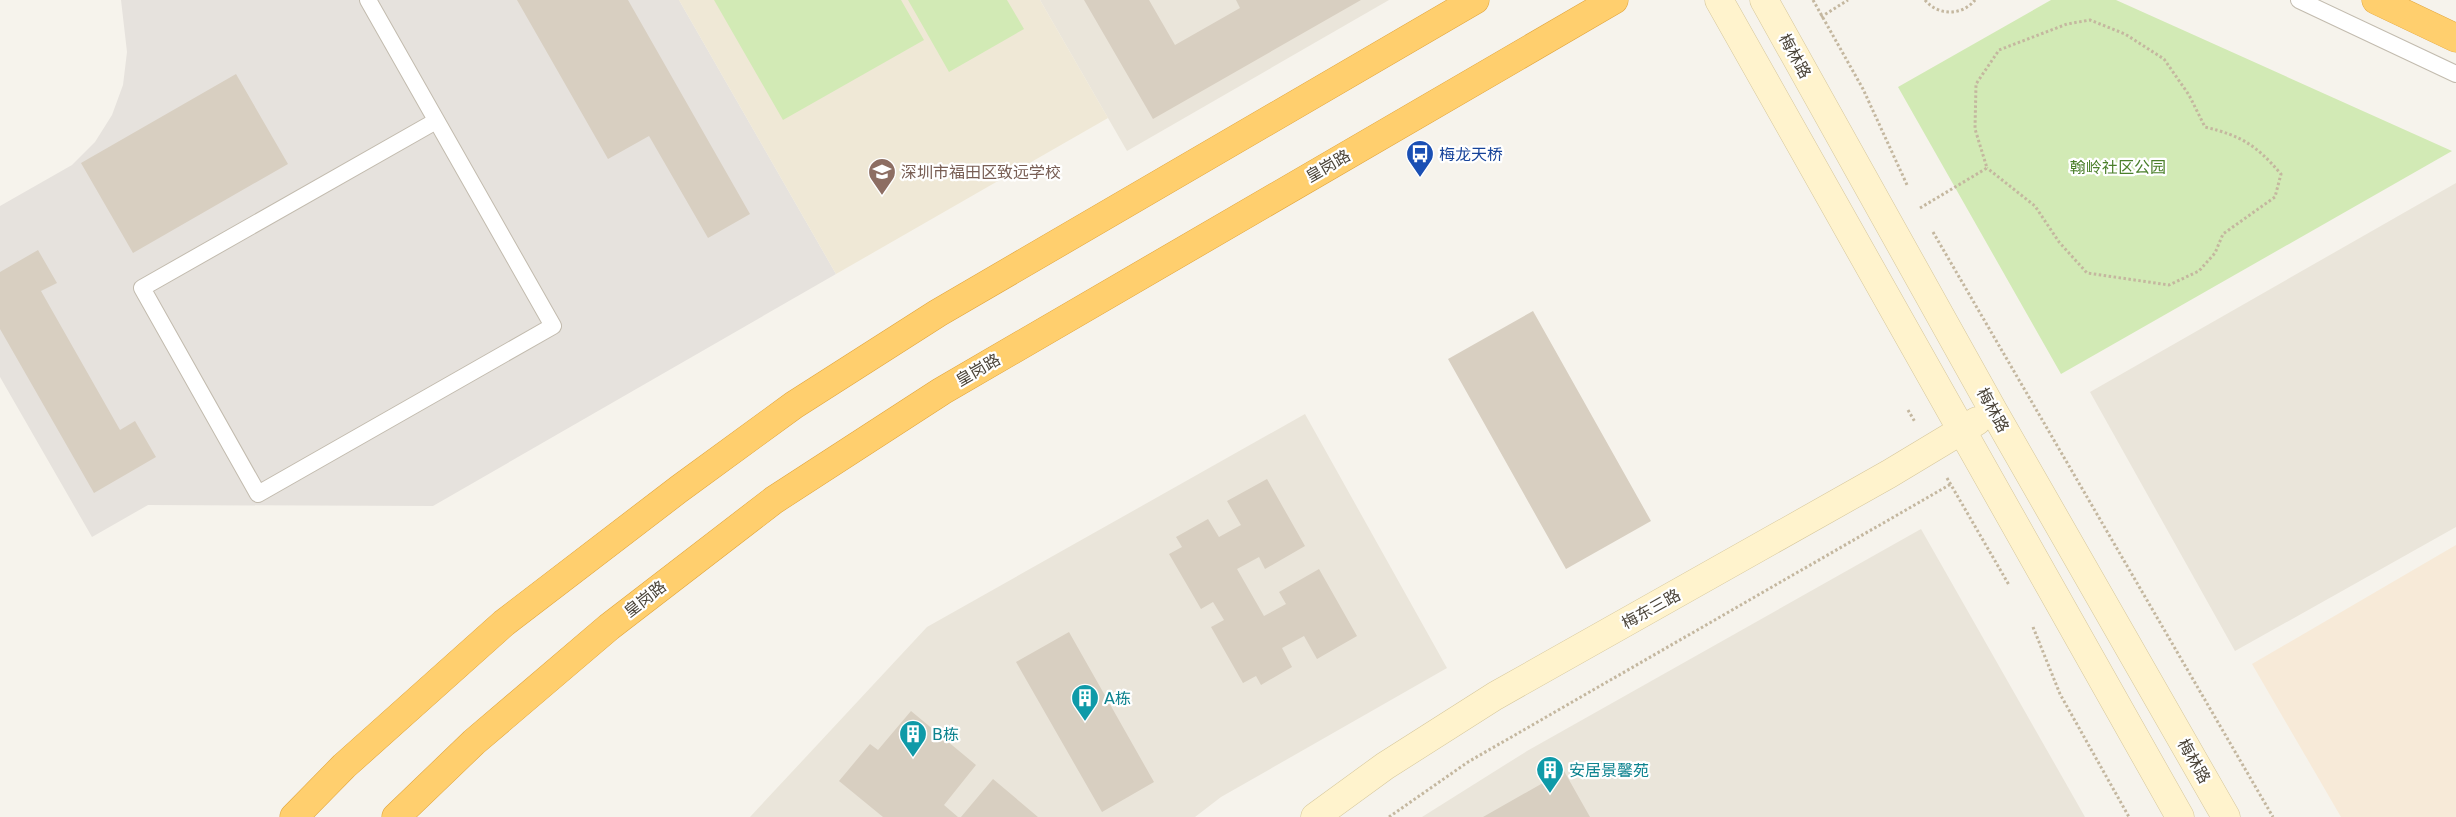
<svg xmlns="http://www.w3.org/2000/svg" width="2456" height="817" font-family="'DejaVu Sans','Noto Sans SC',sans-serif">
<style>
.residential{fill:#eae5da}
.commercial{fill:#f7ead8}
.industrial{fill:#e6e2dd}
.education{fill:#efe8d6}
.green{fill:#d2eab5}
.building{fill:#d8cfc1}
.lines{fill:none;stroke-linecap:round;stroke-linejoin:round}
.lane-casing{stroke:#c2bbae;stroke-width:18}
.secondary-casing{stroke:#d6c79b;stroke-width:29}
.highway-casing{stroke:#e0a43c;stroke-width:29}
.path{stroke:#c4b79f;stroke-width:3;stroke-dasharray:2.5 2.5;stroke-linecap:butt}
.lane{stroke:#fff;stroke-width:16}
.secondary{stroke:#fff3cd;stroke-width:28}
.highway{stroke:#ffcf6e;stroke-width:28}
.labels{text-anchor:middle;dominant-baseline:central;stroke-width:4.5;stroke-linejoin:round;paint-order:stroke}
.street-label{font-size:16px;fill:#4b4439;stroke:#fff}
.transit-label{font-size:16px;fill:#164399;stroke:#fff;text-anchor:start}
.park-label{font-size:16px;fill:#4a7f2a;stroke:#fff}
.education-label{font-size:16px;fill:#785e54;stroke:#fff;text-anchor:start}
.culture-label{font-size:16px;fill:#0d838f;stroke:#fff;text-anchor:start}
</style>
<rect width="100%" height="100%" fill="#f6f3ec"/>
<path class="residential" d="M 1040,0 L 1389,0 L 1127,151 Z
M 2456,183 L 2456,527 L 2235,651 L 2090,392 Z
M 1305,414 L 1447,668 L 1221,797 L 1195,817 L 750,817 L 927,627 Z
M 1921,529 L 2085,817 L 1422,817 L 1527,751 Z"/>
<path class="commercial" d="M 2456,545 L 2456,817 L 2341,817 L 2252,664 Z"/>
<path class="industrial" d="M 121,0 L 679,0 L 836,274 L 433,506 L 148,505 L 92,537 L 0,377 L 0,206 L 72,165 L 95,142 L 112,115 L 123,85 L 127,52 Z"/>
<path class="education" d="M 679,0 L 1040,0 L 1108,118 L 836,274 Z"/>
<path class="green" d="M 714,0 L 901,0 L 924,40 L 783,120 Z
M 908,0 L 1007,0 L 1024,29 L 949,72 Z
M 2051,0 L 2116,0 L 2452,151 L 2061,374 L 1898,87 Z"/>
<path class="building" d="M 517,0 L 628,0 L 750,214 L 708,238 L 649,136 L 608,159 Z
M 1084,0 L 1149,0 L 1175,45 L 1240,8 L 1236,0 L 1361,0 L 1153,119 Z
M 236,74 L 288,164 L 133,253 L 81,163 Z
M 38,250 L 57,283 L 41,291 L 120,430 L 135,421 L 156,457 L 94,493 L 0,329 L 0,272 Z
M 1533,311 L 1651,521 L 1566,569 L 1448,359 Z
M 1267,479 L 1305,546 L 1265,569 L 1259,557 L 1237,569 L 1264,616 L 1286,604 L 1279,592 L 1319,569 L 1357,636 L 1317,659 L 1304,636 L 1282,648 L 1292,667 L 1261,685 L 1256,676 L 1243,683 L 1211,627 L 1224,620 L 1213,602 L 1201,609 L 1169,554 L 1182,547 L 1176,537 L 1208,519 L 1219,537 L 1241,525 L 1227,501 Z
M 1069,632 L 1154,782 L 1102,812 L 1016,662 Z
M 911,711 L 976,765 L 944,805 L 958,817 L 883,817 L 839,781 L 870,744 L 878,750 Z
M 1564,771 L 1590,817 L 1483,817 Z
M 993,779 L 1038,817 L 961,817 Z"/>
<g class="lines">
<defs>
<path id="lane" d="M 368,0 L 553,326 L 258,494 L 142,288 L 436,121
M 2299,0 L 2456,74"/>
<path id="secondary" d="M 1719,0 L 2180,817
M 1764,0 L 1994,412 L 2226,817
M 1315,817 L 1385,766 L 1495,696 L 1889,474 L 1977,421"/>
<path id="highway" d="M 2376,0 L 2456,38
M 294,817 L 344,766 L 504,623 L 679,489 L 794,405 L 938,313 L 1475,0
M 396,817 L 474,742 L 609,627 L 774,500 L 942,391 L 1614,0"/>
</defs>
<use href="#lane" class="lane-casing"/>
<use href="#secondary" class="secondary-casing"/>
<use href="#highway" class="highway-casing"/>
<path class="path" d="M 1813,0 L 1863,89 L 1908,187
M 1925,0 C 1938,16 1962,16 1975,0
M 1821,17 L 1848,0
M 1920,208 L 1987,168 L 1975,129 L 1976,84 L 1999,50 L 2067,24 L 2090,20 L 2125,34 L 2164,59 L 2189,95 L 2205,127 C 2242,136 2256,145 2281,174 L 2275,197 L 2223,234 L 2215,253 L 2199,271 L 2169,285 L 2087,273 L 2059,242 L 2035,206 L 1987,168
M 1933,232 L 2273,817
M 1908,410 L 1915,422
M 1947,478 L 2009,585
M 2033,627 L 2060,694 L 2129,817
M 1389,817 L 1468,762 L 1951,484"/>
<use href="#lane" class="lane"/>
<use href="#secondary" class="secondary"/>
<use href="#highway" class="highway"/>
</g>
<defs>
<symbol id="bus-pin" viewBox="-11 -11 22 30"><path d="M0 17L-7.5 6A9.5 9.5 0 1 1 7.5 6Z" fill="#1a4fb4" stroke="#fff"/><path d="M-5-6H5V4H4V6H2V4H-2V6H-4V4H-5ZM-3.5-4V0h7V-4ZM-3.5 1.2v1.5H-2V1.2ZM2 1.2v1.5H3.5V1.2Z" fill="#fff"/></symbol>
<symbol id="school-pin" viewBox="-11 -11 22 30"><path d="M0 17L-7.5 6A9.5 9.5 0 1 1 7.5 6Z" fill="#8d6e63" stroke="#fff"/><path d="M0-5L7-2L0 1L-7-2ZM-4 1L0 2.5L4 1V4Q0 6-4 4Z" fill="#fff"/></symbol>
<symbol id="building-pin" viewBox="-11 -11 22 30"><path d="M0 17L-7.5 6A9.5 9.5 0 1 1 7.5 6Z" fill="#0f9aa8" stroke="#fff"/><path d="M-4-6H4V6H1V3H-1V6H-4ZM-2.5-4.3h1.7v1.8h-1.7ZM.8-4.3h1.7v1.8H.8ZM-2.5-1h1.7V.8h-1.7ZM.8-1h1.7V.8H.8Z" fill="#fff"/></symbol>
</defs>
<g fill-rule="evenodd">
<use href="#bus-pin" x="1404" y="138" width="32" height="43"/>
<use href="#school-pin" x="866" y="156" width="32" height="43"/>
<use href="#building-pin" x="1069" y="682" width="32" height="43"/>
<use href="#building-pin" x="897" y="718" width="32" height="43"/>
<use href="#building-pin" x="1534" y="754" width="32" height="43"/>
</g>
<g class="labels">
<g class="street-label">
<text transform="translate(1795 56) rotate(61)">梅林路</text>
<text transform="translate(1328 166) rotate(-30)">皇岗路</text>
<text transform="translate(978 370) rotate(-30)">皇岗路</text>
<text transform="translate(1993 410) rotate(61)">梅林路</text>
<text transform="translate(645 599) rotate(-38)">皇岗路</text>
<text transform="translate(1651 609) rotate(-29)">梅东三路</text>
<text transform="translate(2194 761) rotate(60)">梅林路</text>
</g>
<g class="transit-label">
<text x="1439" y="154">梅龙天桥</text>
</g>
<g class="park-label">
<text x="2118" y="167">翰岭社区公园</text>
</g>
<g class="education-label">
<text x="901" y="172">深圳市福田区致远学校</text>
</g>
<g class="culture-label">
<text x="1104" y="698">A栋</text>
<text x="932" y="734">B栋</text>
<text x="1569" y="770">安居景馨苑</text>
</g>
</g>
</svg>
